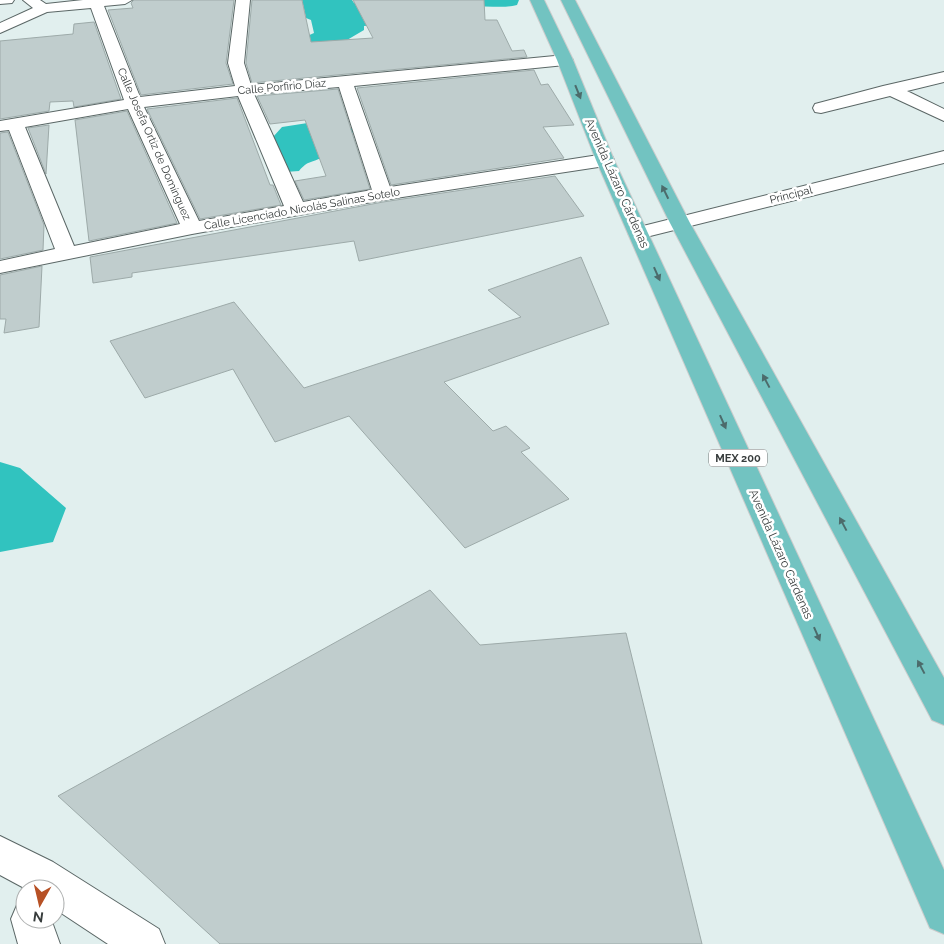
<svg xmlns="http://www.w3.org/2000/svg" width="944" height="944" font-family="Raleway,sans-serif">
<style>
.forest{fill:#31c3bf}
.building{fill:#c0cdcd;stroke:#9daaa9}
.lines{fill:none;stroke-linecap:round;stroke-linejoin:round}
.street-casing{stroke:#5b6766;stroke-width:2}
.secondary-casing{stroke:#5b6766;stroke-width:2}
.primary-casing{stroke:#cbcccc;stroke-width:2}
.street{fill:#fff;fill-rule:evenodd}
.secondary{fill:#fff;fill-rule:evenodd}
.primary{fill:#72c3c1;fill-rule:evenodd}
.oneway{fill:#4c6b6b}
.labels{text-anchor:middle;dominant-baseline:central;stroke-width:5;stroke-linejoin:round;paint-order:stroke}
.far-street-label{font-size:11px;fill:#373c3c;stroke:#fff}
.shield{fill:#fff;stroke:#737676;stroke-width:1}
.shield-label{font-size:11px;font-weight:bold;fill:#373c3c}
.street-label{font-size:12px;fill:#373c3c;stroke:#fff}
</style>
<rect width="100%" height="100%" fill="#e1efee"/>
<path class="forest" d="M 302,0 L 352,0 L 354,3 L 389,0 L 519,0 L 517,5 C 502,9 490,5 475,7 C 438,13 402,24 364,26 L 364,30 L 347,40 L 305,43 L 305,37 L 314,33 L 311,20 L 306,18 Z
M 314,122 L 316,132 L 355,128 C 349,141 335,150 323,157 C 312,163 308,160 299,171 L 285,172 L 273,137 L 282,127 Z
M 0,462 L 20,468 L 66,508 L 53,542 L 0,552 Z"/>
<path class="building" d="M 134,0 L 234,0 L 226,63 L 233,84 L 141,95 L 108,10 L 133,8 L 131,3 Z
M 252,0 L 302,0 L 311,42 L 373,38 L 353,0 L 484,0 L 485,20 L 497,20 L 512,51 L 524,50 L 527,57 L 252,83 L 246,63 Z
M 94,22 L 121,99 L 74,107 L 73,101 L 50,102 L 49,111 L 0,119 L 0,41 L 73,34 L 74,24 Z
M 534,70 L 541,85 L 548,84 L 574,125 L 543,127 L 564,158 L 391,185 L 357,88 Z
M 338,89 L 370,189 L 304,200 L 295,181 L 326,176 L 305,120 L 270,124 L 257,96 Z
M 237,98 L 270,185 L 273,185 L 281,205 L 200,219 L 147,109 Z
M 127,111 L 177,223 L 89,241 L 75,120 Z
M 49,125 L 46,174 L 28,128 Z
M 8,132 L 44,225 L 43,250 L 0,259 L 0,133 Z
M 555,176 L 584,216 L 359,261 L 354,241 L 132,273 L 132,277 L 93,283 L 90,257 L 383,202 Z
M 581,257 L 609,324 L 444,382 L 493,431 L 506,426 L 530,448 L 521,452 L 569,499 L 465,548 L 349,416 L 275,442 L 233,369 L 145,398 L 110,341 L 234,302 L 304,388 L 521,317 L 488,290 Z
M 42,266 L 39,327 L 4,333 L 6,319 L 0,319 L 0,275 Z
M 430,590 L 480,645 L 626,633 L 702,944 L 220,944 L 58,796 Z"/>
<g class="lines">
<defs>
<path id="street" d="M 0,0 L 14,0 L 12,3 L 0,4 Z
M 23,0 L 40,0 L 46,4 L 83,0 L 132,0 L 125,4 L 104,6 L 140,97 L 235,86 L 228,63 L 236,0 L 250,0 L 244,63 L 251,85 L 565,55 L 570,57 L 573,60 L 570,63 L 565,65 L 354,86 L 390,187 L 605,154 L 612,156 L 614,160 L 612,164 L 605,166 L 383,200 L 192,234 L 0,273 L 0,261 L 55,249 L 9,130 L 0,131 L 0,121 L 124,100 L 91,8 L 47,12 L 0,33 L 0,23 L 33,8 ZM 339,87 L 372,190 L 303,202 L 254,94 ZM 238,96 L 284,206 L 199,221 L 144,107 ZM 128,109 L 180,224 L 74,246 L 25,127 Z
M 944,72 L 944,82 L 907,91 L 944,109 L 944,121 L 890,96 L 821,113 L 815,112 L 813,108 L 815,104 L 883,86 Z
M 0,836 L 53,862 L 159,929 L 165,944 L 108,944 L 55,909 L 55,889 L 26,889 L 0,875 Z
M 25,901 L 25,919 L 51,919 L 60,944 L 18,944 L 11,919 L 17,905 Z"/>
<path id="secondary" d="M 944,151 L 944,163 L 638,239 L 631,237 L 628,233 L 631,229 Z"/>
<path id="primary" d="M 530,0 L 544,0 L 573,60 L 614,160 L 944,870 L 944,934 L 930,928 L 596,160 L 557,60 Z
M 561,0 L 575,0 L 690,223 L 944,678 L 944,725 L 932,720 L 670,223 Z"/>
</defs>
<use href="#street" class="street-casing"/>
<use href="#secondary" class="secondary-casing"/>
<use href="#primary" class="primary-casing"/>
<use href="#street" class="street"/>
<use href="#secondary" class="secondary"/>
<use href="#primary" class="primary"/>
</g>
<defs><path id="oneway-solid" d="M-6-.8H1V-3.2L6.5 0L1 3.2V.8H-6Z" transform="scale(1.25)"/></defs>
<g class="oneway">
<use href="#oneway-solid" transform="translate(578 92) rotate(68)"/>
<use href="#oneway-solid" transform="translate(665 192) rotate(-116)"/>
<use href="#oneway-solid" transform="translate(657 274) rotate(66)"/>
<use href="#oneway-solid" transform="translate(766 381) rotate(-118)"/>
<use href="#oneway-solid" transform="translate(723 422) rotate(66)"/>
<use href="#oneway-solid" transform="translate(843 524) rotate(-118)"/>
<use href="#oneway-solid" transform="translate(817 634) rotate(66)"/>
<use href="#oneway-solid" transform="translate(921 667) rotate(-118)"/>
</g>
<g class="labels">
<g class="far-street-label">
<text transform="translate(282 87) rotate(-5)">Calle Porfirio Díaz</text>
<text transform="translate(154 144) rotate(66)">Calle Josefa Ortiz de Domínguez</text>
<text transform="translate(791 195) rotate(-14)">Principal</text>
<text transform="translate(302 209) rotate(-10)">Calle Licenciado Nicolás Salinas Sotelo</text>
</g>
<rect class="shield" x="709" y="449.5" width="58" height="17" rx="4"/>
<g class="shield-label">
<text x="738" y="458">MEX 200</text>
</g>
<g class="street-label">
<text transform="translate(617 183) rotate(66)">Avenida Lázaro Cárdenas</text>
<text transform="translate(781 554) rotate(66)">Avenida Lázaro Cárdenas</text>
</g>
</g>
<g transform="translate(40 904) rotate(188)"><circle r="24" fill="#ffffff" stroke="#afb1b1"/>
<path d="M0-4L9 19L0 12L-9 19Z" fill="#b75125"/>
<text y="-8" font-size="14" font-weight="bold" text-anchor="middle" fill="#373c3c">N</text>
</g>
</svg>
